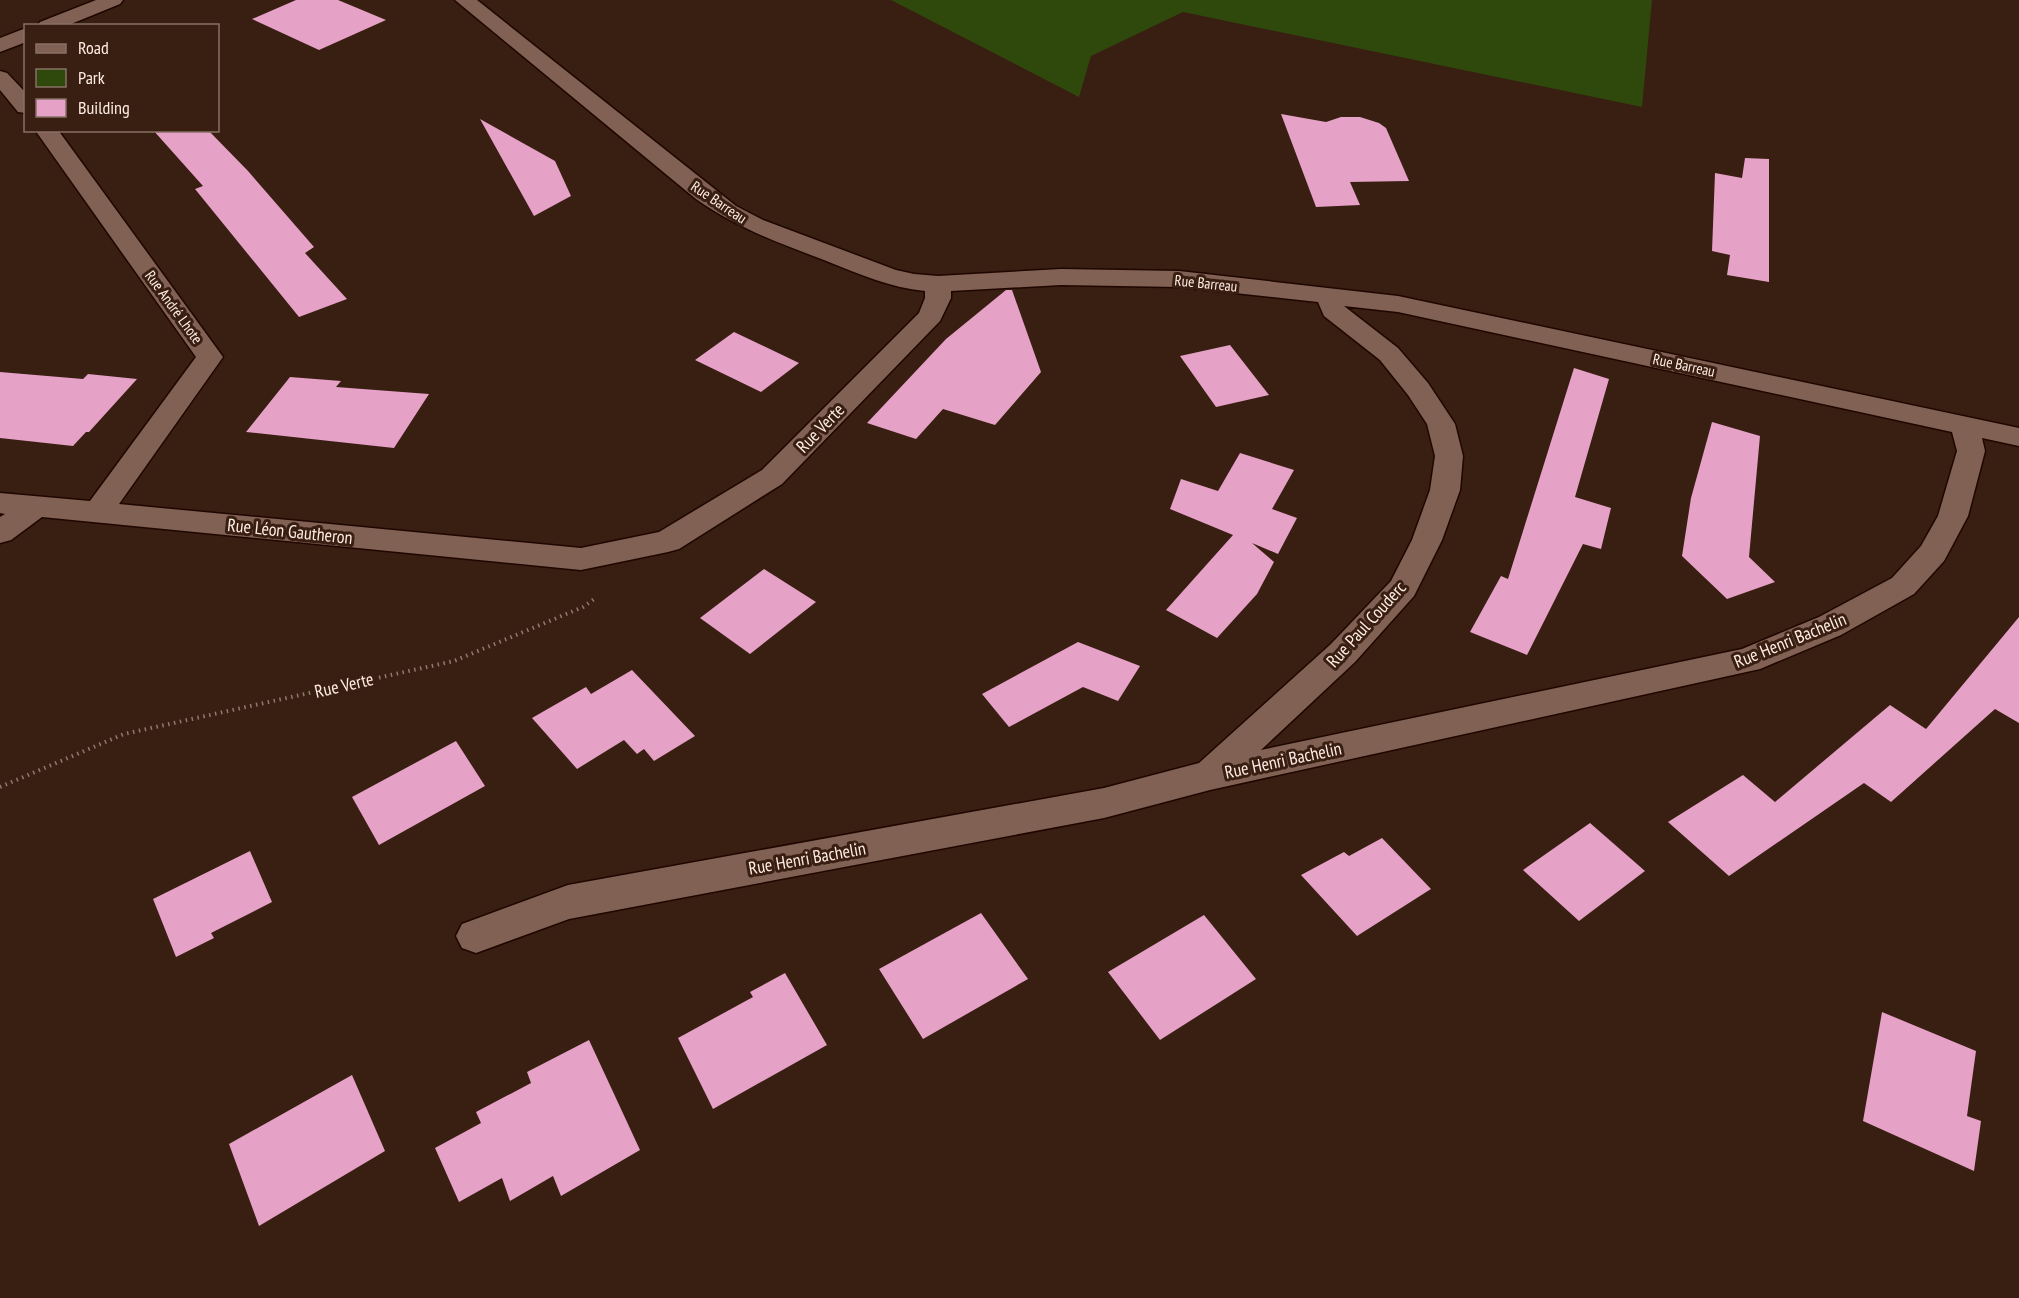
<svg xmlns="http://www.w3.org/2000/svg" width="2019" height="1298" font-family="'PT Sans Narrow',sans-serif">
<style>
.green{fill:#2f480b}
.building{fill:#e5a1c6}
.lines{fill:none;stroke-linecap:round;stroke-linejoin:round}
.minor-casing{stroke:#1f0700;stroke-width:3}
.path{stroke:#90796e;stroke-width:4;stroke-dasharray:1.5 4.5;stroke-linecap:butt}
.minor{fill:#816153;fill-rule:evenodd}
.labels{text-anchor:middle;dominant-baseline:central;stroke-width:6;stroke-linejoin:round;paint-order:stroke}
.far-street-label{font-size:15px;fill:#ffece3;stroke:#391e12}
.street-label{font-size:18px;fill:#ffece3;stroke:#391e12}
</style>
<rect width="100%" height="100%" fill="#391e12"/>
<path class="green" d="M 891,0 L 1652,0 L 1642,107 L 1183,12 L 1091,56 L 1079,97 Z"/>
<path class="building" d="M 296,0 L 338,0 L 386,20 L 319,50 L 252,19 Z
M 1281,114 L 1326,122 L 1341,117 L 1360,117 L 1379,123 L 1386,128 L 1409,181 L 1350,182 L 1360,205 L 1316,207 Z
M 480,119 L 555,161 L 571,196 L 534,216 Z
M 153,130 L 208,130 L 248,171 L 314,247 L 305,253 L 347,299 L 299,317 L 195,189 L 203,186 Z
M 1745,158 L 1769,159 L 1769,282 L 1727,275 L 1730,255 L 1712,251 L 1715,173 L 1742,178 Z
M 1006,290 L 1012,290 L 1041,372 L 995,425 L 943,409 L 916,439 L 867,423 L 946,339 Z
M 734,332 L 799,363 L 761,392 L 695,360 Z
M 1230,345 L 1269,395 L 1216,407 L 1180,356 Z
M 1574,368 L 1609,379 L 1575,497 L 1611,508 L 1601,549 L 1583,544 L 1527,655 L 1470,632 L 1501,576 L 1508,579 Z
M 0,372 L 83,379 L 88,374 L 137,379 L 89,432 L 86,432 L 73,446 L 0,438 Z
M 290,377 L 341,381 L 336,387 L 429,394 L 394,448 L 246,432 Z
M 1712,422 L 1760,436 L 1749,557 L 1775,582 L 1727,599 L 1682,556 L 1691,498 Z
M 1240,453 L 1294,470 L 1272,509 L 1297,518 L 1278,554 L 1252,543 L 1274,562 L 1257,594 L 1217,638 L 1166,610 L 1233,535 L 1170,509 L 1181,479 L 1218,491 Z
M 764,569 L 816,602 L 750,654 L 700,618 Z
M 2019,617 L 2019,723 L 1995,709 L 1891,802 L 1864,783 L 1729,876 L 1668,822 L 1743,775 L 1775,802 L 1890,705 L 1926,729 Z
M 1078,642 L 1140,666 L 1118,701 L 1083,687 L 1009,727 L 982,694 Z
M 632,670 L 695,736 L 654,761 L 644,749 L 637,754 L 624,740 L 577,769 L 532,718 L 586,687 L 591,694 Z
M 456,741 L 485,786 L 379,845 L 352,797 Z
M 1590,823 L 1645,871 L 1579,921 L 1523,870 Z
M 1382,838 L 1431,889 L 1357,936 L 1301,875 L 1344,852 L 1349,856 Z
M 250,851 L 272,902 L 211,933 L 214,938 L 176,957 L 153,899 Z
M 981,913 L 1028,979 L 923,1039 L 879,969 Z
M 1204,915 L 1256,979 L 1160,1040 L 1108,972 Z
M 785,973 L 827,1045 L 713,1109 L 678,1038 L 753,997 L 750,992 Z
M 1882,1012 L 1976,1051 L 1967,1116 L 1981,1121 L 1974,1171 L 1863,1121 Z
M 589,1040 L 640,1150 L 561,1196 L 553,1176 L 510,1201 L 502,1178 L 459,1202 L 435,1148 L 481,1123 L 476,1112 L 531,1083 L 527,1072 Z
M 352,1075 L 385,1151 L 259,1226 L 229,1144 Z"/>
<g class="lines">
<defs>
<path id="minor" d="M 96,0 L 123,0 L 120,4 L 66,26 L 37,26 L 40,22 Z
M 455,0 L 477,0 L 736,206 L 763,220 L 896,270 L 914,274 L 938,276 L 1061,269 L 1179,271 L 1398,296 L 2019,428 L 2019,446 L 1982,438 L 1985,451 L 1968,516 L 1944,561 L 1914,594 L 1841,635 L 1760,669 L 1210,790 L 1104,818 L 569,919 L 476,953 L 462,948 L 456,936 L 462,924 L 568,885 L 1104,788 L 1199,763 L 1331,644 L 1391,581 L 1412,540 L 1430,490 L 1435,456 L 1427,424 L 1408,395 L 1380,360 L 1324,316 L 1318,302 L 1179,287 L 1061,285 L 951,291 L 951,298 L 940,321 L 782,484 L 679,549 L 668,552 L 581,570 L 42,517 L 11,540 L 0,543 L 0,517 L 5,514 L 0,513 L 0,493 L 90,501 L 196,357 L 35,130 L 58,130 L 223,357 L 119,504 L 581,548 L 659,532 L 762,470 L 919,313 L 925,298 L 925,291 C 890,288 857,273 824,260 C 779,243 735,227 696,199 ZM 1344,306 L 1398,312 L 1952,432 L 1957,451 L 1938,516 L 1921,546 L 1892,578 L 1819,617 L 1742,649 L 1261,750 L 1355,662 L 1414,596 L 1442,540 L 1460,490 L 1463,456 L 1455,424 L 1428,383 L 1398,348 Z
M 26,28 L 26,42 L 0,52 L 0,38 Z
M 0,71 L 7,73 L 26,93 L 26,113 L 18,112 L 0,90 Z"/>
</defs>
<use href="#minor" class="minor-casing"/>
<path class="path" d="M 0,787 L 124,734 L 454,661 L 583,607 L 597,597"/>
<use href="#minor" class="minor"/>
</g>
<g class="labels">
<g class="far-street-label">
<text transform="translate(719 202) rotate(34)">Rue Barreau</text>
<text transform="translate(1206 283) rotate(6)">Rue Barreau</text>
<text transform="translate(174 307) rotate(54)">Rue André Lhote</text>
<text transform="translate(1684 365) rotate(12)">Rue Barreau</text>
</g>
<g class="street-label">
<text transform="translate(820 428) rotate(-46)">Rue Verte</text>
<text transform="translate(290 531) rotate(6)">Rue Léon Gautheron</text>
<text transform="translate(1366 624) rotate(-48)">Rue Paul Couderc</text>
<text transform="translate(1790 640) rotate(-22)">Rue Henri Bachelin</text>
<text transform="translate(344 685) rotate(-13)">Rue Verte</text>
<text transform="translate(1283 760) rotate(-12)">Rue Henri Bachelin</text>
<text transform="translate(807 858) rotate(-10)">Rue Henri Bachelin</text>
</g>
</g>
<rect x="24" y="24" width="195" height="108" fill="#391e12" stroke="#887066" stroke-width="1.5"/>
<rect x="36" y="44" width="30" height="9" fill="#816153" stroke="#887066" stroke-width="1.5"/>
<text x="78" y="54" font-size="18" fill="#ffece3">Road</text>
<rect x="36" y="69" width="30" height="18" fill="#2f480b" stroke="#887066" stroke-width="1.5"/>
<text x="78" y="84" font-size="18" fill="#ffece3">Park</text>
<rect x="36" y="99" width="30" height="18" fill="#e5a1c6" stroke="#887066" stroke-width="1.5"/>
<text x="78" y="114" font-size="18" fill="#ffece3">Building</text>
</svg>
